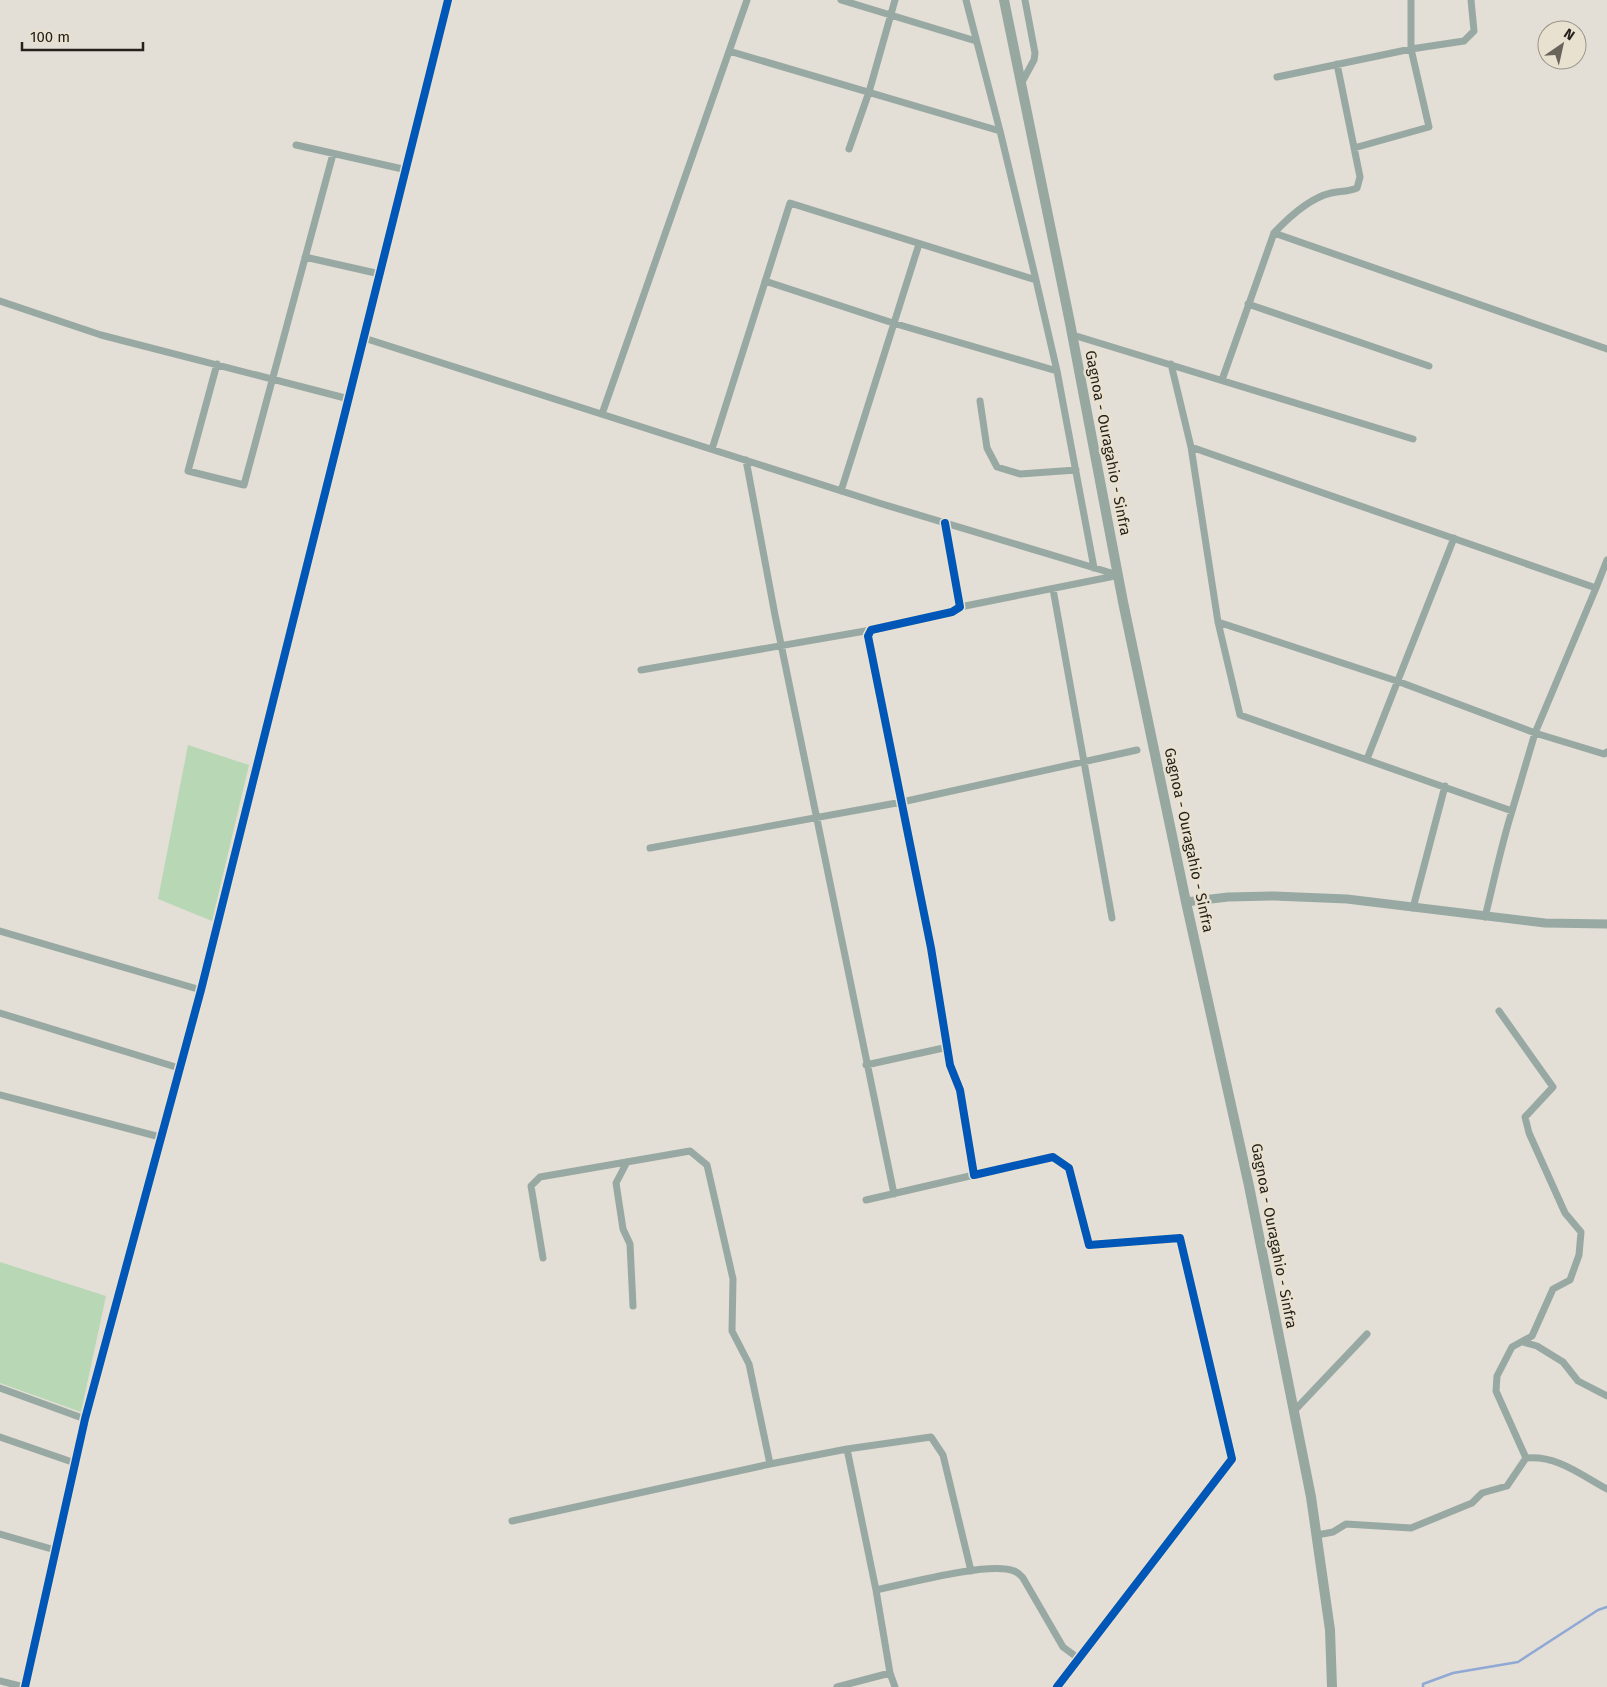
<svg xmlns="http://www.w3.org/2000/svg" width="1607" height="1687" font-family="'Fira Sans',sans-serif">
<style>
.green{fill:#b8d7b4}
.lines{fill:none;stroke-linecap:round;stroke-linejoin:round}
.stream{stroke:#90a8d4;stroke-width:2.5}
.minor{stroke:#98a9a3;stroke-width:7}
.tertiary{stroke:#98a9a3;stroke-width:9}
.secondary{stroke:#97a8a1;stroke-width:10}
.cycleway-casing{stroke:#e9e1d0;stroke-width:11}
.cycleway{stroke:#0057b8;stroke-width:8}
.labels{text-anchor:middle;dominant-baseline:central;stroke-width:5;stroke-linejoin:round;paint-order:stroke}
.street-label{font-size:15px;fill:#25221b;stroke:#e9e1d0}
</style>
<rect width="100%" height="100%" fill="#e3dfd6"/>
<path class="green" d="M 188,745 L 249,765 L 212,921 L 158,899 Z
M 0,1262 L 106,1296 L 81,1412 L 0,1383 Z"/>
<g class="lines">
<path class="stream" d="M 1423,1687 L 1423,1684 L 1453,1673 L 1518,1662 L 1598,1610 L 1607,1607"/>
<path class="minor" d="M 841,0 L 976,41
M 729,51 L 1000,131
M 1277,77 L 1411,49 L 1464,41 L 1474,31 L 1471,0
M 1021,84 L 1034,60 L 1035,53 L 1025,0
M 296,145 L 407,170
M 1354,148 L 1429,127 L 1411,49 L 1411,0
M 849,149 L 869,92 L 895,0
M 1274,233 C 1288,218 1310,198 1331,193 C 1340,191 1348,192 1357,188 L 1360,177 L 1337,64
M 305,257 L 380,274
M 1036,280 L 1057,371 L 1094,568
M 765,281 L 893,323 L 1057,371
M 0,301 L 101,335 L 349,399
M 1248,304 L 1429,366
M 1073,335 L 1413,439
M 364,338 L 879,503 L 1118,575
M 217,364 L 188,471 L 244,485 L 333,154
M 1171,364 L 1191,447 L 1218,622 L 1240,715 L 1512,811 L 1535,733 L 1596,588 L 1191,447
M 1222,380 L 1274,233 L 1607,349
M 980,401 L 987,448 L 997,467 L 1020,474 L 1076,470
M 602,414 L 747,0
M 712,449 L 790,203 L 1036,280 L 1000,131 L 966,0
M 746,460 L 775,615 L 894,1194
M 841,491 L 919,244
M 945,523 L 960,607 L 952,612 L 871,630 L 868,636 L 931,948 L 950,1065 L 960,1090 L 974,1175 L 1053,1157 L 1069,1168 L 1089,1245 L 1180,1238 L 1232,1459 L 1057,1687
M 1596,588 L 1607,560
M 1053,589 L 1112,918
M 960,607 L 1115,576
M 1218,622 L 1397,681 L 1535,733 L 1604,754 L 1607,752
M 641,670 L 871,630
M 1367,759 L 1454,538
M 650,848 L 902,802 L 1137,750
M 1413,908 L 1445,786
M 1485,917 C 1494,881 1501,846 1512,811
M 0,931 L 201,990
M 0,1013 L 179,1068
M 866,1065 L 948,1047
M 0,1095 L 160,1137
M 627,1162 L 616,1183 L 623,1229 L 630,1244 L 633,1306
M 866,1200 L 974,1175
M 543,1258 L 531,1186 L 540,1177 L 690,1151 L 707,1165 L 733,1279 L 732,1331 L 749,1364 L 770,1464 L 847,1449 L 931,1437 L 943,1455 L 971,1571
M 1523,1342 L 1537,1346 L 1563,1362 L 1578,1381 L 1607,1396
M 0,1388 L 85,1419
M 1294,1411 L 1367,1334
M 0,1437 L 75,1463
M 1526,1458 C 1557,1455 1581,1475 1607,1489
M 512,1521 L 770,1464
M 0,1534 L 55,1550
M 1317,1535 L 1333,1532 L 1346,1524 L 1411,1528 L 1472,1503 L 1482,1493 L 1507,1486 L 1526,1458 L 1496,1391 L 1497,1376 L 1512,1347 L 1532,1336 L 1553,1289 L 1570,1280 L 1579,1255 L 1581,1232 L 1565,1213 L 1529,1133 L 1525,1117 L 1553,1087 L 1499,1011
M 876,1590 C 905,1584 990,1561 1014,1571 C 1018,1572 1021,1576 1023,1578 L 1063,1647 L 1078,1658
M 890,1673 L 895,1687
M 0,1681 L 24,1687
M 25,1687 L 85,1419 L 201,990 L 448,0
M 837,1687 L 890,1673 L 876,1590 L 847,1449"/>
<path class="tertiary" d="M 1186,902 L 1228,897 L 1274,896 L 1347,899 L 1545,923 L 1607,924"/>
<path class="secondary" d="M 1004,0 L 1070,323 L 1123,602 L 1186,902 L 1249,1186 L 1311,1497 L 1330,1630 L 1332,1687"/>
<defs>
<path id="cycleway" d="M 945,523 L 960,607 L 952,612 L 871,630 L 868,636 L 931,948 L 950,1065 L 960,1090 L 974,1175 L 1053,1157 L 1069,1168 L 1089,1245 L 1180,1238 L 1232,1459 L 1057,1687
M 25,1687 L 85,1419 L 201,990 L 448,0"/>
</defs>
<use href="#cycleway" class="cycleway-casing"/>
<use href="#cycleway" class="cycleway"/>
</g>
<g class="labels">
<g class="street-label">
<text transform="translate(1108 443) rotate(79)">Gagnoa - Ouragahio - Sinfra</text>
<text transform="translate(1189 840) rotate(78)">Gagnoa - Ouragahio - Sinfra</text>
<text transform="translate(1274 1236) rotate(79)">Gagnoa - Ouragahio - Sinfra</text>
</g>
</g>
<g transform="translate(1562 45) rotate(34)"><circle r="24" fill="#e9e1d0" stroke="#9b9588"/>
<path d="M0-4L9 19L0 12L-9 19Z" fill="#68645c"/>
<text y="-8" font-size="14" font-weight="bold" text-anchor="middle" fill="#25221b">N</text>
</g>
<path d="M22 42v8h121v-8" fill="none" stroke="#25221b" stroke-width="2.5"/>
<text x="30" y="42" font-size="15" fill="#25221b" stroke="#e9e1d0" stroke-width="4" paint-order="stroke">100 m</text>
</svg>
